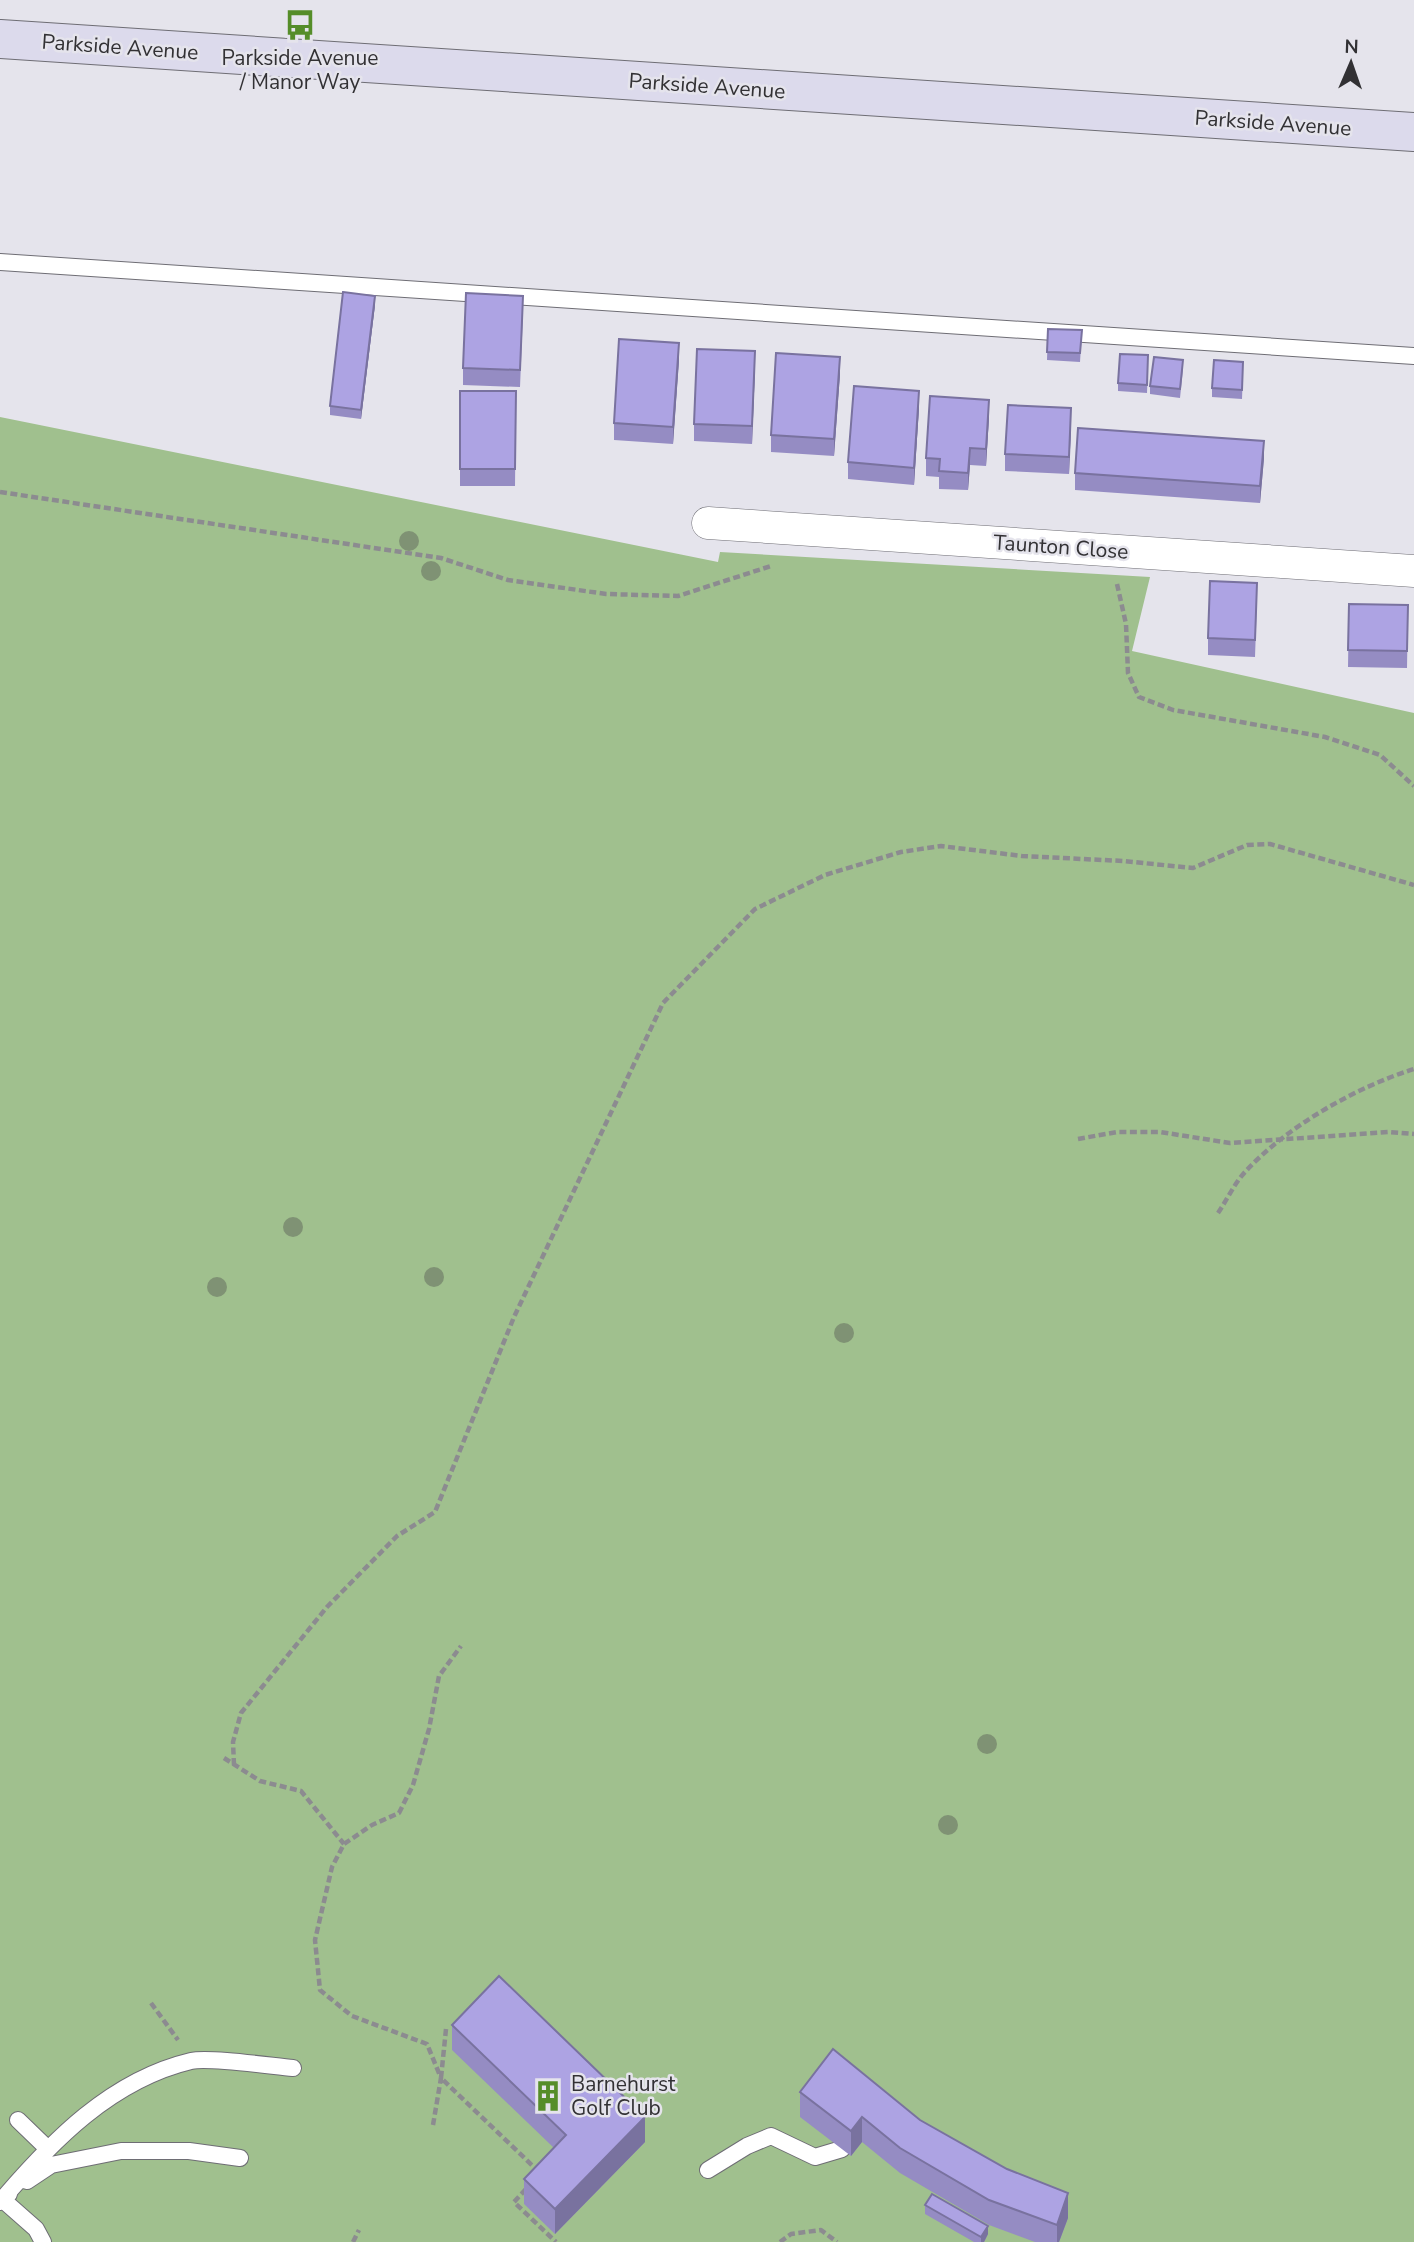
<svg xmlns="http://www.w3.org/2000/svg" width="1414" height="2242" font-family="'Nunito Sans',sans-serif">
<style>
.green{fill:#a0c08e}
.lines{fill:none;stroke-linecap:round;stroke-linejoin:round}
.lane-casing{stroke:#6e6d74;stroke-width:18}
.street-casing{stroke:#6e6d74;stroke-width:33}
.secondary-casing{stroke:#6e6d74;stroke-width:40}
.path{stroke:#8c8b90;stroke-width:4.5;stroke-dasharray:7 3.5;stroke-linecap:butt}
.lane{stroke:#fff;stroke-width:16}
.street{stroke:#fff;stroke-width:32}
.secondary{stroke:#dcdaec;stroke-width:38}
.tree{fill:#7f9274}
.wall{fill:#958cc3}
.shaded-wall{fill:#79729f}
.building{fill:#ada3e3;stroke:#79729f;stroke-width:2}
.labels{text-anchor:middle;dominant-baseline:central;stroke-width:5;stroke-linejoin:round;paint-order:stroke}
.street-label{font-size:21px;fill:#323134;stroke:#e5e4ec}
.poi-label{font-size:21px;fill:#323134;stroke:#e5e4ec}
</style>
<rect width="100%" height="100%" fill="#e5e4ec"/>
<path class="green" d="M 0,417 L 718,562 L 720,552 L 1150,577 L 1132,651 L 1414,713 L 1414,2242 L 0,2242 Z"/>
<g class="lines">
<defs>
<path id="lane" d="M 0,262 L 1414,356
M 18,2120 L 48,2149
M 708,2170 L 747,2146 L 771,2136 L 815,2157 L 842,2149
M 27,2181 L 51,2165 L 121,2151 L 189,2151 L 240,2158
M 9,2194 L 2,2199 L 36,2229 L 43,2242
M 0,2202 C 52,2141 111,2080 191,2061 C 209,2057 271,2066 293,2068"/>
<path id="street" d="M 708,523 L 1414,571"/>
<path id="secondary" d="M 0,39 L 1414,132"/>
</defs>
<use href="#lane" class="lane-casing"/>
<use href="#street" class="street-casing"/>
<use href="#secondary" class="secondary-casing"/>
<path class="path" d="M 0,492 L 441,558 L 508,580 L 606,594 L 678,596 L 771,566
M 1117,584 L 1126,624 L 1128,673 L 1139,697 L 1173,710 L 1325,737 L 1380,755 L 1414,786
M 1078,1139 L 1117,1132 L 1160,1132 L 1230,1143 L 1389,1132 L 1414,1134
M 1218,1213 C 1227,1200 1234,1184 1245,1172 C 1286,1127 1356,1087 1414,1069
M 224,1758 L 260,1781 L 301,1791 L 344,1844
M 234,1765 L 233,1742 L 241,1713 L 327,1607 L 397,1536 L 435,1512 L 514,1317 L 663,1003 L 755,909 L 825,875 L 901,852 L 941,846 L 1022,856 L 1123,861 L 1193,868 L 1247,845 L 1270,844 L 1414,885
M 151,2003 L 178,2040
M 446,2029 L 441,2078 L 537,2170
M 433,2125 L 441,2078 L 427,2044 L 352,2016 L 320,1990 L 315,1940 L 332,1867 L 344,1844 L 372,1825 L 399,1813 L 413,1785 L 429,1729 L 439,1676 L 461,1646
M 526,2189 L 514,2202 L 556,2242
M 353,2242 L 359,2230
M 780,2242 L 791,2234 L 821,2230 L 837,2242"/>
<use href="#lane" class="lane"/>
<use href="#street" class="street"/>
<use href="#secondary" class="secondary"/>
</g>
<g class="tree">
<circle cx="409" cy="541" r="10"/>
<circle cx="431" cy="571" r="10"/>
<circle cx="293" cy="1227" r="10"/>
<circle cx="434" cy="1277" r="10"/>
<circle cx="217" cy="1287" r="10"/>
<circle cx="844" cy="1333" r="10"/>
<circle cx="987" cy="1744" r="10"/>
<circle cx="948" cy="1825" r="10"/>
</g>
<path class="wall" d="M 375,305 L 361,419 L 330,415 L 330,406 Z
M 523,313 L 520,387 L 463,385 L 463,368 Z
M 1048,329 L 1082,330 L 1080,362 L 1047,360 Z
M 679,360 L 673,444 L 614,440 L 614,423 Z
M 1148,364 L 1147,393 L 1118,391 L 1118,383 Z
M 755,368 L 752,444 L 694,441 L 694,424 Z
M 1183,369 L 1180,398 L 1150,394 L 1150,386 Z
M 1243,371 L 1242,399 L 1212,397 L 1212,388 Z
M 840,374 L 834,456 L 771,452 L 771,435 Z
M 460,391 L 516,391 L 515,486 L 460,486 Z
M 919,408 L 914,485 L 848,479 L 848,462 Z
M 989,417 L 986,466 L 970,465 L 968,490 L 939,489 L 939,477 L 926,476 L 926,458 Z
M 1071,425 L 1069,474 L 1005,471 L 1005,454 Z
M 1264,458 L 1260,503 L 1075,490 L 1075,473 Z
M 1257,600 L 1255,657 L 1208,655 L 1208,638 Z
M 1349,604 L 1408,605 L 1407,668 L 1348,667 Z
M 452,2025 L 645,2142 L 555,2234 L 524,2204 L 524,2179 L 554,2148 L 452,2050 Z
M 800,2092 L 920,2120 L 1068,2218 L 1059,2242 L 1035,2242 L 989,2225 L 900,2173 L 862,2142 L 851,2156 L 800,2117 Z
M 925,2205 L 988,2234 L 984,2242 L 974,2242 L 925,2214 Z"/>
<path class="shaded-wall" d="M 375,296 L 375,305 L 361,419 L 361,410 Z
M 679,343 L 679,360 L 673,444 L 673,427 Z
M 755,351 L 755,368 L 752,444 L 752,426 Z
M 840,357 L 840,374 L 834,456 L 834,439 Z
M 919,391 L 919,408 L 914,485 L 914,468 Z
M 989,400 L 989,417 L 986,466 L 986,449 Z
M 1071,408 L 1071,425 L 1069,474 L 1069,457 Z
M 1264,441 L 1264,458 L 1260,503 L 1260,486 Z
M 970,448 L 970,465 L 968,490 L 968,473 Z
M 645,2117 L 645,2142 L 555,2234 L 555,2209 Z
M 862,2117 L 862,2142 L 851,2156 L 851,2131 Z
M 1068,2193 L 1068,2218 L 1059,2242 L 1057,2242 L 1057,2225 Z
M 988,2226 L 988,2234 L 984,2242 L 981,2242 L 981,2237 Z"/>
<path class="building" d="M 343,292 L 375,296 L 361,410 L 330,406 Z
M 466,293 L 523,296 L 520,370 L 463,368 Z
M 1048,329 L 1082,330 L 1080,353 L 1047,352 Z
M 619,339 L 679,343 L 673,427 L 614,423 Z
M 697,349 L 755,351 L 752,426 L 694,424 Z
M 776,353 L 840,357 L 834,439 L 771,435 Z
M 1120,354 L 1148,355 L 1147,385 L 1118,383 Z
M 1154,357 L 1183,360 L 1180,389 L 1150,386 Z
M 1214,360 L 1243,362 L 1242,390 L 1212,388 Z
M 854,386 L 919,391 L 914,468 L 848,462 Z
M 460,391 L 516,391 L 515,469 L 460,469 Z
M 930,396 L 989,400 L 986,449 L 970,448 L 968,473 L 939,471 L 940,459 L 926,458 Z
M 1008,405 L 1071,408 L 1069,457 L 1005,454 Z
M 1078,428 L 1264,441 L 1260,486 L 1075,473 Z
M 1210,581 L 1257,583 L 1255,640 L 1208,638 Z
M 1349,604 L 1408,605 L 1407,651 L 1348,650 Z
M 499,1976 L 645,2117 L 555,2209 L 524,2179 L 566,2135 L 452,2025 Z
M 833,2049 L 920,2120 L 1007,2169 L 1068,2193 L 1057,2225 L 989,2200 L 900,2148 L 862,2117 L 851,2131 L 800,2092 Z
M 932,2194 L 988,2226 L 981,2237 L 925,2205 Z"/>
<defs>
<symbol id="bus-bare" viewBox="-9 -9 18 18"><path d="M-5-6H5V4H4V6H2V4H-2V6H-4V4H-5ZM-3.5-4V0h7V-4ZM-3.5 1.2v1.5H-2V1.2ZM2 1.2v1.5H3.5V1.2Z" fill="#558d29" stroke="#e5e4ec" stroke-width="2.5" paint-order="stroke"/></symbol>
<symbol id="building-bare" viewBox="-9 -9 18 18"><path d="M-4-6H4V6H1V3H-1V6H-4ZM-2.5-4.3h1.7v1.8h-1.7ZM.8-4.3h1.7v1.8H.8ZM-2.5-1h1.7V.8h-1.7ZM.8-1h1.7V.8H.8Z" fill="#558d29" stroke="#e5e4ec" stroke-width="2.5" paint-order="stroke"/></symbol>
</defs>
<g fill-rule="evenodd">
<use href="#bus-bare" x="278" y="3" width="44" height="44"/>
<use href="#building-bare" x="526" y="2074" width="44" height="44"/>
</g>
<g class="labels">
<g class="street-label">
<text transform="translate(120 47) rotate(4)">Parkside Avenue</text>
<text transform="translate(707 86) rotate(4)">Parkside Avenue</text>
<text transform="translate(1273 123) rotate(4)">Parkside Avenue</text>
<text transform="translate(1061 547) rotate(4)">Taunton Close</text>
</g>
<g class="poi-label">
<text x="300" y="58">Parkside Avenue<tspan x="300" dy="24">/ Manor Way</tspan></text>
<text x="571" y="2084" text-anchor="start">Barnehurst<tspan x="571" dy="24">Golf Club</tspan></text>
</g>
</g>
<g transform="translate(1351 63) rotate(2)" stroke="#e5e4ec" stroke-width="5" paint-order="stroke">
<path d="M0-5L12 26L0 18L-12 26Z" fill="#323134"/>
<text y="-10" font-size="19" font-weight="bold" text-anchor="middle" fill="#323134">N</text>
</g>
</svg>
